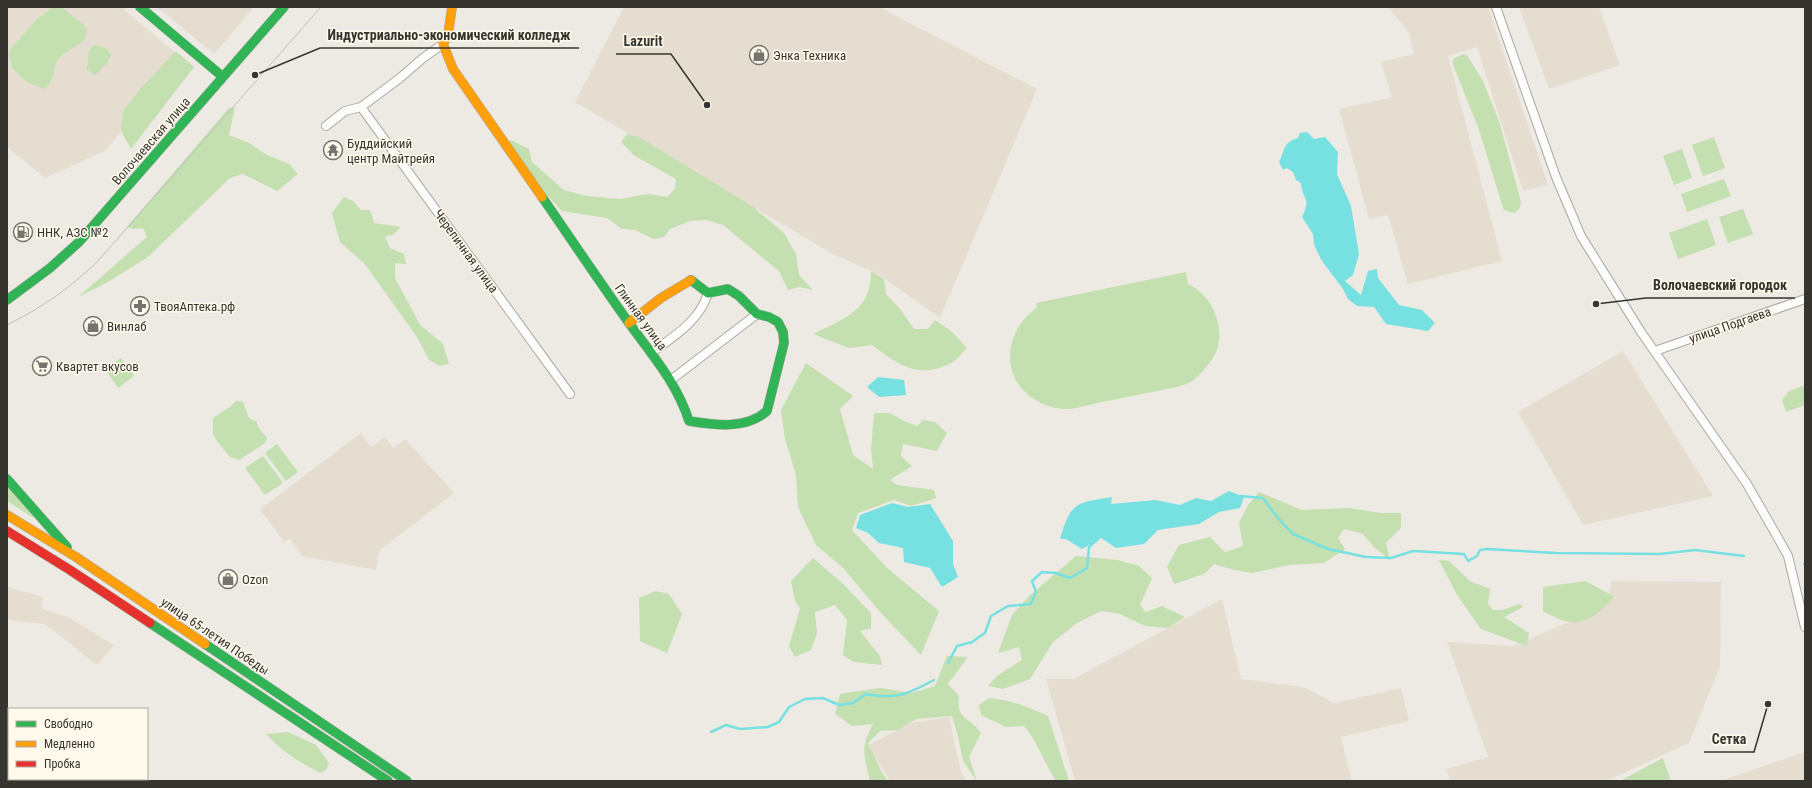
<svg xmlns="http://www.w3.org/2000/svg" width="1812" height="788" font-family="'Roboto Condensed',sans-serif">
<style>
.built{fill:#e5ded0}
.green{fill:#c4dfb0}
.water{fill:#77e1e2}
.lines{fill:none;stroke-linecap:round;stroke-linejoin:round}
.stream{stroke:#77e1e2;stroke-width:2.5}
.street-casing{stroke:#aba9a3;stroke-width:10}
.fast-casing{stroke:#aba9a3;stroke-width:10}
.slow-casing{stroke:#aba9a3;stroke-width:10}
.jam-casing{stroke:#aba9a3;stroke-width:10}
.street{stroke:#fcfcfb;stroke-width:8}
.fast{stroke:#30b455;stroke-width:9}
.slow{stroke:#ff9f0a;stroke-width:9}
.jam{stroke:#e5322d;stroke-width:9}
.tram{stroke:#bebebc;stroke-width:1}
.labels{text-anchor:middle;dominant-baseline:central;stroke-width:3;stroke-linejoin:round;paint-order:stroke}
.poi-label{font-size:13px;fill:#36342f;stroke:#fff9ec;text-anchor:start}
.street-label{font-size:13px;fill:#36342f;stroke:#fff9ec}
.leader{fill:none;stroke:#36342f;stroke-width:1.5}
.callout-dot{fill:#36342f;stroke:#fff9ec;stroke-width:1.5}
.callout-label{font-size:14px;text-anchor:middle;font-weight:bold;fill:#36342f;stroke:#fff9ec;stroke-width:3;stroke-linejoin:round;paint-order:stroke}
</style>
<rect width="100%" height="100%" fill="#edeae3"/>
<path class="built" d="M 7,7 L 121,7 L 182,58 L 105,151 L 45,178 L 7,147 Z
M 157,7 L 254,7 L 214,54 Z
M 624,7 L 879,7 L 1037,89 L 940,318 L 878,274 L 833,254 L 575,102 Z
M 1388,7 L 1488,7 L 1548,185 L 1523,191 L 1477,47 L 1448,56 L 1502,261 L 1408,284 L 1388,215 L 1369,219 L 1339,109 L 1392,97 L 1381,62 L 1414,54 L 1409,33 Z
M 1519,7 L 1599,7 L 1620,65 L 1549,89 Z
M 1623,351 L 1713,496 L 1583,525 L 1518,412 Z
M 361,433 L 371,447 L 385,437 L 393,448 L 405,439 L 454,493 L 379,551 L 376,570 L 302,556 L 290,539 L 284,542 L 260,509 Z
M 1611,581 L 1721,582 L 1720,666 L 1689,743 L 1606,781 L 1450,781 L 1446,769 L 1488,757 L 1447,642 L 1513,646 L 1608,605 Z
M 7,587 L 43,597 L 42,609 L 68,617 L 114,645 L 97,665 L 45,624 L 7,620 Z
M 1222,599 L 1241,679 L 1304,687 L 1334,703 L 1401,688 L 1409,721 L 1341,737 L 1352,781 L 1075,781 L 1046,679 L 1073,679 Z
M 949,717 L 961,772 L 967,781 L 890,781 L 867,746 L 911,723 Z
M 1805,752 L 1805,781 L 1720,781 Z"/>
<path class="green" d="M 53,7 L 62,7 L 87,28 C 87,48 67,47 58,60 C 52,69 56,78 45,89 L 27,82 L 12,68 L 9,51 L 37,19 Z
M 95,45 L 106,48 L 111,55 L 107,63 L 95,75 L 87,70 L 89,50 Z
M 176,51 L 194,67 L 131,149 L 121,131 L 123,111 L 141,88 Z
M 1463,54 L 1467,55 L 1483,81 L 1500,124 L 1521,202 L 1520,208 L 1514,213 L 1504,210 L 1502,204 L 1478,127 L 1453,65 L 1453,59 Z
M 235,107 L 229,135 L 249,143 L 265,154 L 289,164 L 298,174 L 277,191 L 243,174 L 230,178 L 148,257 L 108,282 L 78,297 L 147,237 L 143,228 L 134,229 L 127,227 L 228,109 Z
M 627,134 L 639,137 L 752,206 L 784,233 L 796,254 L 799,275 L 813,290 L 799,287 L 788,290 L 779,271 L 723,225 L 706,220 L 690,221 L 670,229 L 664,237 L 653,239 L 635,230 L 622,229 L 607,218 L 562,211 L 533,180 L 506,143 L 511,140 L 529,149 L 532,162 L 564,190 L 586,196 L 620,199 L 649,194 L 668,197 L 675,188 L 676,179 L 635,156 L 621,142 Z
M 1714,137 L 1725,168 L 1703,176 L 1692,145 Z
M 1682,149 L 1692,178 L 1674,185 L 1663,156 Z
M 1724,179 L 1731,196 L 1687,212 L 1681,194 Z
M 344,197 L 353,201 L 361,210 L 370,210 L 374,223 L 401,227 L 394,234 L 385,237 L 390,248 L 404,254 L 406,264 L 395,263 L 395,278 L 410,306 L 420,325 L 443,344 L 449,364 L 440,366 L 429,360 L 417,337 L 364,263 L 340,242 L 332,213 Z
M 1743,209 L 1753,234 L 1728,243 L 1719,217 Z
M 1707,219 L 1716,245 L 1678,259 L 1669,233 Z
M 871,271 L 884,279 L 886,294 L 900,309 L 914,329 L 928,329 L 935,320 L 951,331 L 967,348 C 962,353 957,360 951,363 C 919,380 897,364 872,345 L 849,348 L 813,334 C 843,319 872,311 871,271 Z
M 1186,272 L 1188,284 C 1211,294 1225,325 1217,350 C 1213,360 1203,372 1194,380 C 1190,383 1183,385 1177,387 C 1152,392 1127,397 1102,402 C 1092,404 1080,408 1069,409 C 1041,410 1011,389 1010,359 C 1010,337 1019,321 1037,308 L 1036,303 Z
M 121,358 L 134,376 L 118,388 L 105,369 Z
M 806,363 L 853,396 L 840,409 L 853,455 L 873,469 L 871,449 L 874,413 L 890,413 L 904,421 L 917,426 L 923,420 L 935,422 L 947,433 L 937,451 L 903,444 L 901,456 L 912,466 L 890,480 L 897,485 L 934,490 L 936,498 L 911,506 L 894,500 L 858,513 L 852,530 L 887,568 L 939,611 L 921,655 L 881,613 L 844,569 L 816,545 L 798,507 L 796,475 L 785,439 L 781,410 Z
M 1805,385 L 1805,405 L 1786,412 L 1782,400 L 1789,391 Z
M 236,401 L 243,402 L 249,418 L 257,422 L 258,427 L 267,438 L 265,443 L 239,460 L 230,457 L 217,441 L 213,434 L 213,418 L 230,407 Z
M 277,444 L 298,472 L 286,481 L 265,453 Z
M 263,456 L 283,483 L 265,495 L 245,468 Z
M 7,486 L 35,519 L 7,501 Z
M 1259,492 L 1302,510 L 1349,508 L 1381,513 L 1401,513 L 1401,528 L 1386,543 L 1390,560 L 1374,547 L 1363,534 L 1344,529 L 1338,538 L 1345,549 L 1324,563 L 1289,565 L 1252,573 L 1234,570 L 1214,564 L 1204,574 L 1174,584 L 1167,567 L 1179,545 L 1210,537 L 1225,552 L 1243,546 L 1239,523 L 1248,505 Z
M 1076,556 L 1118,560 L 1139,566 L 1152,578 L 1140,605 L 1146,612 L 1162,606 L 1185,617 L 1168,628 L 1145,626 L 1120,614 L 1101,611 L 1077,623 L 1053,642 L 1030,679 L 1003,689 L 988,686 L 997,676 L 1022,660 L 1019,647 L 998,653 L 1012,615 L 1029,596 Z
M 813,558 L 844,585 L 871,613 L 871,628 L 860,631 L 880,656 L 882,665 L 854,662 L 843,655 L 847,620 L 835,605 L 815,612 L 817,633 L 811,650 L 795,657 L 789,646 L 800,608 L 795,601 L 791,581 Z
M 1439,560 L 1449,561 L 1470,581 L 1490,589 L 1488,604 L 1493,610 L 1502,610 L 1520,604 L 1523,607 L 1504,617 L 1529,633 L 1527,646 L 1481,629 L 1457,595 Z
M 1585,581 L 1614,596 C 1611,602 1606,606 1601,610 C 1581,628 1565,624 1543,611 L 1543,587 Z
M 656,591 L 669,594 L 682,614 L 667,653 L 640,641 L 639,598 Z
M 947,656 L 968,657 L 948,684 L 959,696 C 955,721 971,717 981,733 L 969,757 L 977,781 L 963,761 L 958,736 L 952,716 L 916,719 L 898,730 L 880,731 L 868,743 L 882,773 L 888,781 L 870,781 C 864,754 860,749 873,724 L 852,726 L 835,714 L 840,694 L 880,688 L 912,693 L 935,686 Z
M 989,698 C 1011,700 1028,707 1048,716 L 1069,781 L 1056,781 C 1044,763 1038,742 1024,726 L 1006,727 L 981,715 L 979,705 Z
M 288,732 L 316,745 L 329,763 L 326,770 L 320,773 C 299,762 281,751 266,734 Z
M 1663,758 L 1671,781 L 1620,781 Z"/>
<path class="water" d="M 1307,132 L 1314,139 L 1325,137 L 1338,152 L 1337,174 L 1351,206 L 1359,254 L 1353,275 L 1345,281 L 1361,295 L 1368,271 L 1377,269 L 1378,278 L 1399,305 L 1422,310 L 1435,323 L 1428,331 L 1386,324 L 1374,307 L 1357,306 L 1348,299 L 1343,289 L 1322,261 L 1314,245 L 1313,234 L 1302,217 C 1312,197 1302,200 1301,183 L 1296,180 L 1293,172 L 1287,168 L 1283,170 L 1279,162 C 1285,150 1283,142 1298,138 L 1300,133 Z
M 878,377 L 904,380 L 906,395 L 879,397 L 867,387 Z
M 1229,491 L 1244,497 L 1240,508 L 1219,512 L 1199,524 L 1158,530 L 1144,544 L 1116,548 L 1101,538 L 1082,549 L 1066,539 L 1060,539 C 1071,502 1075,503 1112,497 L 1111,504 L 1156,500 L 1180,505 L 1196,498 L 1211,501 Z
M 892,503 L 908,507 L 930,504 L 953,541 L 953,564 L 958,577 L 942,587 L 930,568 L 904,562 L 903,548 L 879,543 L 868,533 L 856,528 L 860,515 Z"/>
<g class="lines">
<path class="stream" d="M 1240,496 L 1263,498 L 1277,517 L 1293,534 L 1328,549 L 1366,557 L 1391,558 L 1413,551 L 1464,554 L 1468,561 L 1477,556 L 1480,550 L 1487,549 L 1556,553 L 1660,554 L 1695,550 L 1744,556
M 1804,564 L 1805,564
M 948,663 L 957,646 L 972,642 L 985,633 L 991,616 L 1008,606 L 1031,604 L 1036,592 L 1032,581 L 1042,572 L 1056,573 L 1070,578 L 1087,568 L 1089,547 L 1098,539
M 711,732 L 726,725 L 740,729 L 768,727 L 779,722 L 789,707 L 805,699 L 823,698 L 839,705 L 853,703 L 866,694 C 896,700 908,694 934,680"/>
<defs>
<path id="street" d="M 1496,7 L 1556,177 L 1581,236 L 1641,332 L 1747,484 L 1782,545 L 1788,556 L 1805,627
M 361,107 L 570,394
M 326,126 L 345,111 L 361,107 L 400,78 L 423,58 L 443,44
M 1655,351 L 1805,299
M 651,353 C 673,337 700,321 708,293
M 671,380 L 757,314"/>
<path id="fast" d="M 140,7 L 223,77
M 542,197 C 571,239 599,281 629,323 C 652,355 677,383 689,421 C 714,425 746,430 767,411 L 784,343 L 783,332 L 778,322 L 769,317 L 757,314 L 739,296 L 728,289 L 708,293 L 691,280
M 7,300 L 50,268 L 79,242 L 284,7
M 7,479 L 67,547
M 150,623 L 388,781
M 205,644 L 407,781
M 7,722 L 9,723"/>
<path id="slow" d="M 452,7 L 448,35 L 443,44 L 453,69 L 542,197
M 629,323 L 661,298 L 691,280
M 7,515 L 76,557 L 205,644
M 95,779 L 98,781"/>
<path id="jam" d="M 7,531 L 70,570 L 150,623"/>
</defs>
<use href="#street" class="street-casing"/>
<use href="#fast" class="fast-casing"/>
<use href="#slow" class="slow-casing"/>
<use href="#jam" class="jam-casing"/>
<use href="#street" class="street"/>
<use href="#fast" class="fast"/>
<use href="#slow" class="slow"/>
<use href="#jam" class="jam"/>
<path class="tram" d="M 7,325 C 43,307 67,290 97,262 L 321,7"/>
</g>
<defs>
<symbol id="shop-ring" viewBox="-11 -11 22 22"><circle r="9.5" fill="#fff9ec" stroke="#76746e" stroke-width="1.5"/><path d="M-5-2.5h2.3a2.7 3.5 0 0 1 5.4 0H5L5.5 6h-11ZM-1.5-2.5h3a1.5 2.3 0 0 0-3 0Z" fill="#76746e"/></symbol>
<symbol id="temple-ring" viewBox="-11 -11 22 22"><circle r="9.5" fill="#fff9ec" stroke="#76746e" stroke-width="1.5"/><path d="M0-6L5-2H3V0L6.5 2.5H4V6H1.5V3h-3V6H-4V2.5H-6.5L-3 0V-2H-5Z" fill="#76746e"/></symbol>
<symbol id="fuel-ring" viewBox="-11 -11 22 22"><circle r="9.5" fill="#fff9ec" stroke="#76746e" stroke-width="1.5"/><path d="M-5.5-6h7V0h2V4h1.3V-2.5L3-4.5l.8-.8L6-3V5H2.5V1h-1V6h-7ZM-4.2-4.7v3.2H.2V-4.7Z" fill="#76746e"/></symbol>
<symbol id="pharmacy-ring" viewBox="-11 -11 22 22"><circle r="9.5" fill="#fff9ec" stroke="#76746e" stroke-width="1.5"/><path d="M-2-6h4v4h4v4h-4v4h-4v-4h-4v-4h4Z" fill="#76746e"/></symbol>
<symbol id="supermarket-ring" viewBox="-11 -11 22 22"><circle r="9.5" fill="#fff9ec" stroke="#76746e" stroke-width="1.5"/><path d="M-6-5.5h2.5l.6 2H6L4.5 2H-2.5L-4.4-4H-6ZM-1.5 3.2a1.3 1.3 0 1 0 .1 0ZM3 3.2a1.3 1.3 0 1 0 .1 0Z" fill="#76746e"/></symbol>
</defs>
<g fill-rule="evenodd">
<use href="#shop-ring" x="748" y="44" width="22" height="22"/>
<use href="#temple-ring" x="322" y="139" width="22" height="22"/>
<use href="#fuel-ring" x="12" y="221" width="22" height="22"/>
<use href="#pharmacy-ring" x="129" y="295" width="22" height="22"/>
<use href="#shop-ring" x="82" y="315" width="22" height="22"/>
<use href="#supermarket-ring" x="31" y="355" width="22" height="22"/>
<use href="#shop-ring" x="217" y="568" width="22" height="22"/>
</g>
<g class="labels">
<g class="poi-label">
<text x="773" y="55">Энка Техника</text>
<text x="347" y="143">Буддийский<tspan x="347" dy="15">центр Майтрейя</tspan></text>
<text x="37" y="232">ННК, АЗС №2</text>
<text x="154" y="306">ТвояАптека.рф</text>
<text x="107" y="326">Винлаб</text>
<text x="56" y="366">Квартет вкусов</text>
<text x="242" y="579">Ozon</text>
</g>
<g class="street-label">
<text transform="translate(151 141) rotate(-49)">Волочаевская улица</text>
<text transform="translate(466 251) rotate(54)">Черепичная улица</text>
<text transform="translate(641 317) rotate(54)">Глинная улица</text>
<text transform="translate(1730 325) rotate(-19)">улица Подгаева</text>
<text transform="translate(215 636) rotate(34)">улица 65-летия Победы</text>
</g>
</g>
<path class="leader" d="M255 75L320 48H579M707 105L671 54H616M1596 304L1646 298H1795M1768 704L1754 752H1704"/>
<g class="callout-dot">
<circle cx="255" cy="75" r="4"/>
<circle cx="707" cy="105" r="4"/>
<circle cx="1596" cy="304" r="4"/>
<circle cx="1768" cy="704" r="4"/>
</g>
<g class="callout-label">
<text x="449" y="40">Индустриально-экономический колледж</text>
<text x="643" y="46">Lazurit</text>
<text x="1720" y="290">Волочаевский городок</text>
<text x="1729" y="744">Сетка</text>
</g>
<rect width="1812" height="788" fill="none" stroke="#36342f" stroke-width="16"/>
<rect x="8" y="708" width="140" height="72" fill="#fff9ec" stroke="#afaaa0"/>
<rect x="16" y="721" width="20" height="6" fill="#30b455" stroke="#afaaa0"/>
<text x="44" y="728" font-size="12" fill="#36342f">Свободно</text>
<rect x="16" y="741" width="20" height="6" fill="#ff9f0a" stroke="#afaaa0"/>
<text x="44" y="748" font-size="12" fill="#36342f">Медленно</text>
<rect x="16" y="761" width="20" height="6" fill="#e5322d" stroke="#afaaa0"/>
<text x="44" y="768" font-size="12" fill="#36342f">Пробка</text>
</svg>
